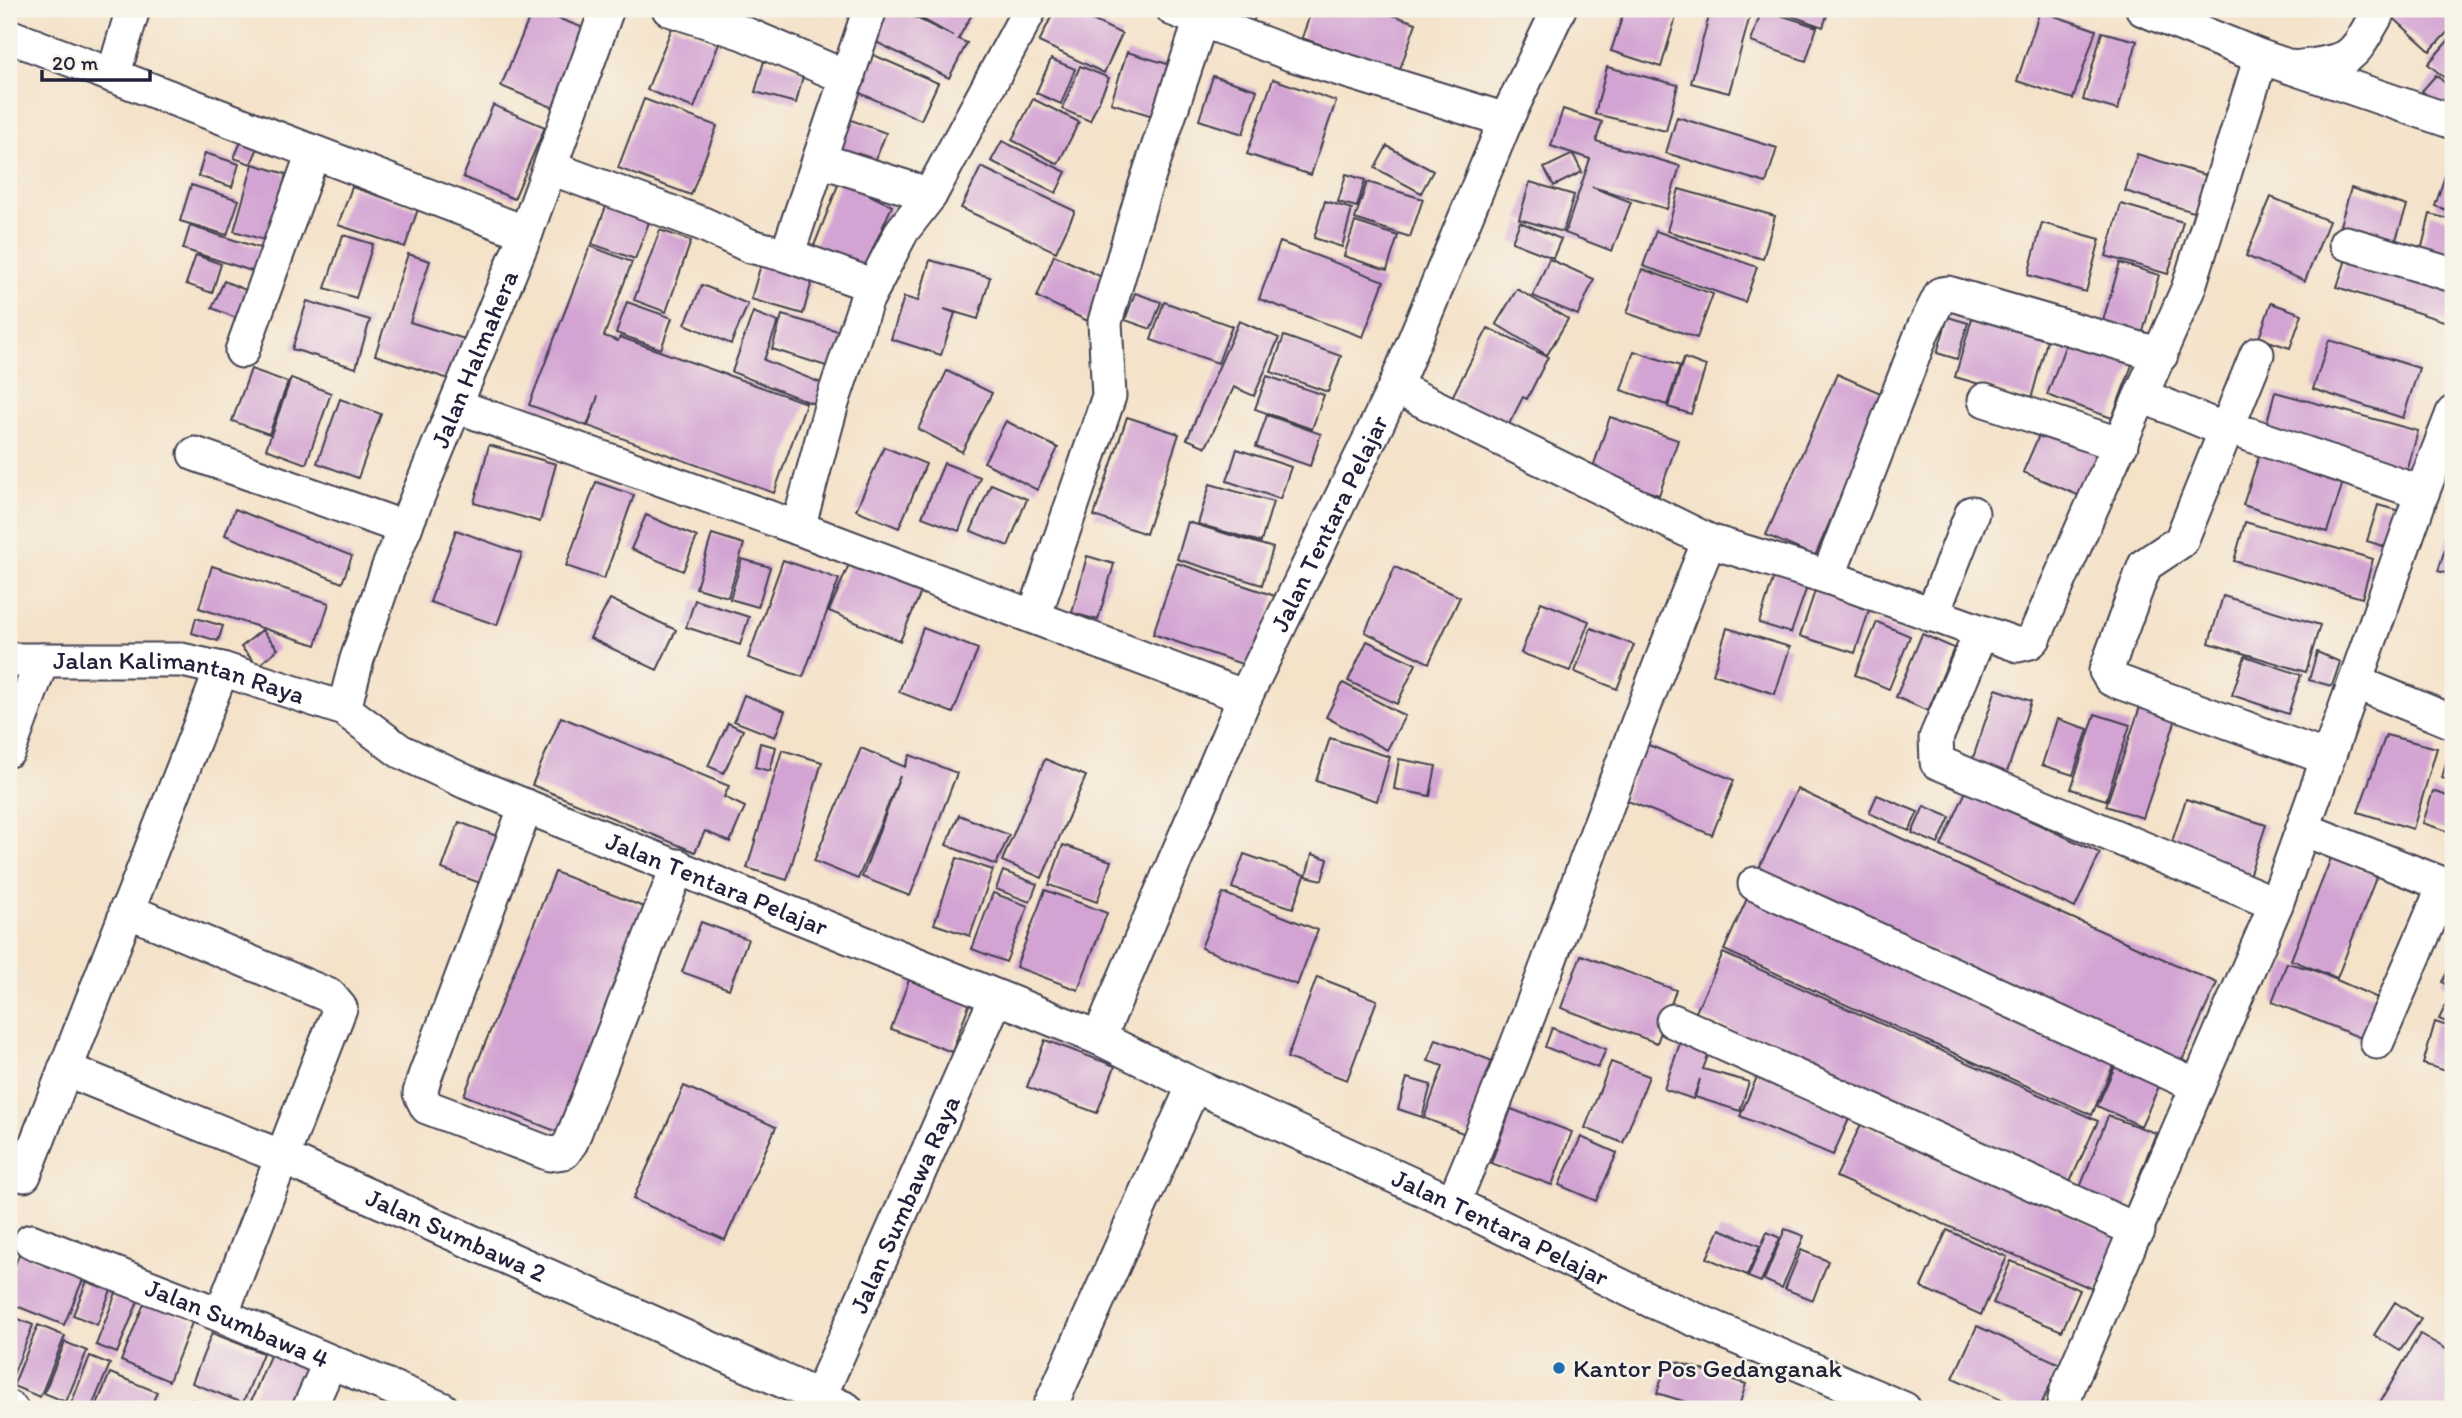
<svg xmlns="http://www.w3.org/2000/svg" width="2462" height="1418" font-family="Itim,sans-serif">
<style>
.building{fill:#d3a4d3}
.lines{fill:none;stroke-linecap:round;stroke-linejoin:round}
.minor-casing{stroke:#423f50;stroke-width:37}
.minor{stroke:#fff;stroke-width:33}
.poi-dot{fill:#1f6fb2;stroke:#f7f3e8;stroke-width:2.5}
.labels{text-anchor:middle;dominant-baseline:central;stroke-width:5;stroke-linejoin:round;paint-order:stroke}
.street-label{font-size:26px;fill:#22223b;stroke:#f7f3e8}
.poi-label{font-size:26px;fill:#22223b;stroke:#f7f3e8;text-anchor:start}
</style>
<rect width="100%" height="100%" fill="#f7f3e8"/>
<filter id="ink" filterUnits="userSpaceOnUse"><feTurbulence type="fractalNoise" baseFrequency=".0143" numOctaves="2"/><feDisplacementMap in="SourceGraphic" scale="14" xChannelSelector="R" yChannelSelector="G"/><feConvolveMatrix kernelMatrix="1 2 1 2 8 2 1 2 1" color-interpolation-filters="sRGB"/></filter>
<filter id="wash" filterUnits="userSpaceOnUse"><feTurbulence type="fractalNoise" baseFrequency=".00686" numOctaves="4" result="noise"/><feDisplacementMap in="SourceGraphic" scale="28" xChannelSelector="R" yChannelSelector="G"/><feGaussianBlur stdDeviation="1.57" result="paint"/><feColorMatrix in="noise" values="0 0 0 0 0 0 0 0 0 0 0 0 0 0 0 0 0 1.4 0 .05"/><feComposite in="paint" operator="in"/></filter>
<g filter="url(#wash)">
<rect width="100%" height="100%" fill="#f4e2c9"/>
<g id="blocks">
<path class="building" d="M 533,9 L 592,31 L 559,110 L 501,86 Z
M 881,9 L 898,9 L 953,36 L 905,9 L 975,9 L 958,39 L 967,43 L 949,78 L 866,37 Z
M 1055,9 L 1069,9 L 1122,34 L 1104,73 L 1039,42 Z
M 1218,9 L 1258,9 L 1253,22 Z
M 1312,9 L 1374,9 L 1416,23 L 1399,72 L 1302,38 Z
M 1625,9 L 1649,9 L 1676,17 L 1661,67 L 1611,51 Z
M 1711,9 L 1751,12 L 1729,93 L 1691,83 Z
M 1762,9 L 1817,27 L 1806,61 L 1751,42 Z
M 1791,9 L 1829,9 L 1823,27 L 1789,15 Z
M 2390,9 L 2453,9 L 2453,26 L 2430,51 L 2387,12 Z
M 2040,11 L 2096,30 L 2073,99 L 2017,81 Z
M 673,25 L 719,43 L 694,108 L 647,90 Z
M 2102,32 L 2137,41 L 2118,110 L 2083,100 Z
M 2453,35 L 2453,85 L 2428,64 Z
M 1127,52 L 1171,65 L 1156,117 L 1111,103 Z
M 869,53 L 938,83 L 921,120 L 853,90 Z
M 1051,59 L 1075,69 L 1061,104 L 1036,93 Z
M 764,61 L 804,72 L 796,103 L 755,92 Z
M 1080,66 L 1109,78 L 1090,121 L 1062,109 Z
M 1607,67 L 1678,85 L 1666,131 L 1595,114 Z
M 2436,75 L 2453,90 L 2452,116 L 2422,91 Z
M 1213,76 L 1257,90 L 1243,134 L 1199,120 Z
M 1273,79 L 1336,101 L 1311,175 L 1247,154 Z
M 644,99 L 717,126 L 691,195 L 618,168 Z
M 1033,99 L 1079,122 L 1058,164 L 1012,140 Z
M 493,105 L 545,127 L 514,199 L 463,177 Z
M 1563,109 L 1602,122 L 1596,141 L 1680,166 L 1667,209 L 1592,187 L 1631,202 L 1612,251 L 1565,233 L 1590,159 L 1551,146 Z
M 838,115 L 886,133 L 871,172 L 824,154 Z
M 1677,117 L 1777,148 L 1766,183 L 1666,153 Z
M 246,130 L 263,136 L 251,164 L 234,158 Z
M 1002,141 L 1066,172 L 1056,193 L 991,161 Z
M 1387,146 L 1433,171 L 1421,193 L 1375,168 Z
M 2453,152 L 2453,212 L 2435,206 Z
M 205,153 L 239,164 L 232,187 L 198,176 Z
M 1573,154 L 1582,172 L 1554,186 L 1544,168 Z
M 2137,154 L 2221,180 L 2210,217 L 2125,191 Z
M 253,164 L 286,174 L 268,241 L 234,231 Z
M 981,167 L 1075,211 L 1056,252 L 961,208 Z
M 1346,174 L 1365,180 L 1357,207 L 1338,202 Z
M 840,180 L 892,206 L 863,271 L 812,251 Z
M 1367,182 L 1423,199 L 1410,237 L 1355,219 Z
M 1530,182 L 1574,195 L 1563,232 L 1519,219 Z
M 191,185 L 239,200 L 227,235 L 180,221 Z
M 352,187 L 418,209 L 405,247 L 338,225 Z
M 2351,188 L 2407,206 L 2395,242 L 2340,225 Z
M 1679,189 L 1775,216 L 1763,259 L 1667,231 Z
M 2271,197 L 2329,221 L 2305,281 L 2246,256 Z
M 608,201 L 651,217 L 635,259 L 592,244 Z
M 1325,201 L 1352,209 L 1342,247 L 1314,238 Z
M 2121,204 L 2183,222 L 2168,274 L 2106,256 Z
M 2430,214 L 2453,220 L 2453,259 L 2421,251 Z
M 1355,222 L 1398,236 L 1387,270 L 1344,256 Z
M 1520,222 L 1561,239 L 1553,258 L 1512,242 Z
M 2042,223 L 2100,239 L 2086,292 L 2028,275 Z
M 190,226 L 266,250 L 258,273 L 183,249 Z
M 660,230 L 691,241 L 666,312 L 634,300 Z
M 1656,231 L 1757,267 L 1745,302 L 1643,266 Z
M 343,235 L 373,244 L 356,298 L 325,288 Z
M 1280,242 L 1384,281 L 1363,337 L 1259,299 Z
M 590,246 L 632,262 L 604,336 L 618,341 L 620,337 L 806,403 L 774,493 L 588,426 L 598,396 L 587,426 L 529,405 Z
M 2348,253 L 2453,286 L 2453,324 L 2337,287 Z
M 408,254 L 430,261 L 410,322 L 471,341 L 458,382 L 375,355 Z
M 764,254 L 815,270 L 803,314 L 751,299 Z
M 196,255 L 221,264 L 212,293 L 186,284 Z
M 1054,255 L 1102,277 L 1090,322 L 1037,297 Z
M 1549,259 L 1594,279 L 1578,315 L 1533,296 Z
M 930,260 L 990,277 L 978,319 L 944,309 L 955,313 L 941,355 L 891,339 L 904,297 L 918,301 Z
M 2120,263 L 2159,275 L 2141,339 L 2101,327 Z
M 1642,269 L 1713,294 L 1697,338 L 1627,313 Z
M 224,281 L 253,293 L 241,320 L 212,308 Z
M 702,285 L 748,304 L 731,344 L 685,324 Z
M 1517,289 L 1568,319 L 1547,355 L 1496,324 Z
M 1135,293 L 1161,302 L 1151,329 L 1125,320 Z
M 307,301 L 370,320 L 356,368 L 292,349 Z
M 627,302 L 672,318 L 661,349 L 616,333 Z
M 1164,302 L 1232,326 L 1218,363 L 1151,340 Z
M 2271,303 L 2302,314 L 2290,348 L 2259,338 Z
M 1975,308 L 2050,330 L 2031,399 L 1955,377 Z
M 753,312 L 778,322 L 764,360 L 826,385 L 819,406 L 732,372 Z
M 782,315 L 849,334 L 839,370 L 772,349 Z
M 1948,317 L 1968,323 L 1957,359 L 1937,353 Z
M 1239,321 L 1279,338 L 1254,396 L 1234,387 L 1206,447 L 1187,439 Z
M 1488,328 L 1548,357 L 1527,399 L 1523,397 L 1508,426 L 1452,397 Z
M 2070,333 L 2135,357 L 2112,418 L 2047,395 Z
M 1284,336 L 1341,356 L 1328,392 L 1271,372 Z
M 2329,340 L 2419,368 L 2403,418 L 2313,389 Z
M 1634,351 L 1680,366 L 1667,405 L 1621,390 Z
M 1684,358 L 1706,366 L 1691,414 L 1668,407 Z
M 251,369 L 288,382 L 269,434 L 232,421 Z
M 947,371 L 992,393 L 962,452 L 918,429 Z
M 1837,374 L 1885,395 L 1815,556 L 1766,535 Z
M 1267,376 L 1324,395 L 1312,429 L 1255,409 Z
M 291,378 L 331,393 L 306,464 L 266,449 Z
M 2275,392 L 2418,431 L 2407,472 L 2264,433 Z
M 340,399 L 381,414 L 358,478 L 317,463 Z
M 1267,415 L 1321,434 L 1310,466 L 1256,447 Z
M 1127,417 L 1179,434 L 1146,534 L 1094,516 Z
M 1610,417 L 1678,440 L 1659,495 L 1591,473 Z
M 1006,421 L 1058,448 L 1037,490 L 984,462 Z
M 2043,426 L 2100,450 L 2080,496 L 2023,472 Z
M 489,445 L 556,464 L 540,522 L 474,503 Z
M 884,447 L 926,464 L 899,528 L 856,510 Z
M 1237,449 L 1291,467 L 1280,499 L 1227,481 Z
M 2261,450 L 2345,476 L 2327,532 L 2243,505 Z
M 944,463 L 980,477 L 959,531 L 922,517 Z
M 596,482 L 634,495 L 604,579 L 566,566 Z
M 991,484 L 1027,499 L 1008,546 L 971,531 Z
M 1210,484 L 1273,502 L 1261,542 L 1198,524 Z
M 2378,505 L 2403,512 L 2392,549 L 2367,541 Z
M 235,509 L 352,556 L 342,583 L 225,535 Z
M 646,515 L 697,537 L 683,571 L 631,549 Z
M 1188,522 L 1273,548 L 1262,585 L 1177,559 Z
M 2245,522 L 2373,559 L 2362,598 L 2234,561 Z
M 2453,524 L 2453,575 L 2438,571 Z
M 456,530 L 522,554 L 497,625 L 430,602 Z
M 712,534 L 744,544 L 728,597 L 696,588 Z
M 853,555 L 924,585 L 900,641 L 829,611 Z
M 1087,556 L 1114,564 L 1098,620 L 1072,613 Z
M 742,559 L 770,567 L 758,607 L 730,599 Z
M 783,560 L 839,579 L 803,677 L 748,658 Z
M 1177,563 L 1275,596 L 1251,667 L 1153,634 Z
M 212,566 L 329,603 L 316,645 L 199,608 Z
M 1395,567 L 1460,597 L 1429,663 L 1365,632 Z
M 1777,567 L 1810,578 L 1791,633 L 1759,623 Z
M 1818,582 L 1873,599 L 1855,653 L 1800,636 Z
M 2223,596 L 2320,625 L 2306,672 L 2209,643 Z
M 610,599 L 676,630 L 657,670 L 590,638 Z
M 695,600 L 749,617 L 740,645 L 686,627 Z
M 1541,602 L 1589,621 L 1570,671 L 1521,653 Z
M 196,618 L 223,626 L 218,641 L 192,633 Z
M 1877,622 L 1910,636 L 1889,689 L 1855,675 Z
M 923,628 L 978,649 L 953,713 L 899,692 Z
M 1591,628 L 1634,645 L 1617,689 L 1575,672 Z
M 1727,628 L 1790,647 L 1775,694 L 1713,674 Z
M 262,630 L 278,649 L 258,666 L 241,647 Z
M 1922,634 L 1954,648 L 1928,711 L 1896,697 Z
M 1367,641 L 1416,664 L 1397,704 L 1348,681 Z
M 2317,652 L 2340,662 L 2332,686 L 2309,680 Z
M 2245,656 L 2301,675 L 2288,714 L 2232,695 Z
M 1343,683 L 1405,716 L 1387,750 L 1326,717 Z
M 1996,689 L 2031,701 L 2004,781 L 1969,770 Z
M 744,695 L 785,711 L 775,737 L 734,721 Z
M 2141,704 L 2177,716 L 2143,818 L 2106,806 Z
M 2095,714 L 2130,725 L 2106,800 L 2071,789 Z
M 561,717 L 729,786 L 724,797 L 745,807 L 730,842 L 705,831 L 695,852 L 532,785 Z
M 2057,719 L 2088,729 L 2073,775 L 2042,765 Z
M 728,723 L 743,730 L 724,773 L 708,766 Z
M 2386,735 L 2437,748 L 2413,829 L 2358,812 Z
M 1330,738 L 1390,757 L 1377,801 L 1316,781 Z
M 760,743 L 776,747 L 770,771 L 755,767 Z
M 1646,744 L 1734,780 L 1712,835 L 1623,799 Z
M 861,748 L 905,767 L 910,755 L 957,773 L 910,896 L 862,877 L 900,776 L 858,879 L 814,861 Z
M 782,750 L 822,762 L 787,880 L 747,868 Z
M 2448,756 L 2453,757 L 2453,781 L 2442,778 Z
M 1045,759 L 1086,776 L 1042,878 L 1002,861 Z
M 1399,759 L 1436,766 L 1430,796 L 1394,789 Z
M 1797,789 L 2032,900 L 2217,983 L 2180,1065 L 1758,870 Z
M 1966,791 L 2100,853 L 2075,908 L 1941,846 Z
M 2433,791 L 2453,798 L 2453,833 L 2423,823 Z
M 1877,795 L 1918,812 L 1909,831 L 1869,813 Z
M 2186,799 L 2266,825 L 2248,879 L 2168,854 Z
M 1924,806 L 1950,817 L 1938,844 L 1912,833 Z
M 959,815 L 1009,835 L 996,865 L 946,845 Z
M 459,822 L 497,836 L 480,883 L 442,869 Z
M 1063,845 L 1111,861 L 1097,902 L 1049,885 Z
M 1244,854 L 1305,875 L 1293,908 L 1232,888 Z
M 1312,854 L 1328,859 L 1322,880 L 1306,876 Z
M 957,858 L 993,870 L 970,936 L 934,924 Z
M 2331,858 L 2377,875 L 2337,978 L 2291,960 Z
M 1003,871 L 1037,884 L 1030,902 L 996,889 Z
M 555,872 L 654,911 L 563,1134 L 464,1095 Z
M 1045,890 L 1107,913 L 1078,990 L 1016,967 Z
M 993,893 L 1028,906 L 1006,962 L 972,949 Z
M 1223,893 L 1318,930 L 1297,985 L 1201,948 Z
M 1749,894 L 2116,1059 L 2092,1115 L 1724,950 Z
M 701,922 L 748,939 L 729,989 L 682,972 Z
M 1723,953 L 2098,1121 L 2070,1182 L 1695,1014 Z
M 1581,955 L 1676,990 L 1657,1043 L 1561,1008 Z
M 2287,963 L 2314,970 L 2387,1002 L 2371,1042 L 2272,1002 Z
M 2450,967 L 2453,969 L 2453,989 L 2442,982 Z
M 1317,977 L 1377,1000 L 1347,1080 L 1287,1058 Z
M 909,980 L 970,1002 L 952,1052 L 891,1029 Z
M 2453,990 L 2453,1025 L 2439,1019 Z
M 2435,1022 L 2453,1028 L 2453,1073 L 2423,1064 Z
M 1552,1028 L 1606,1049 L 1598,1068 L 1545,1047 Z
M 1683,1035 L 1712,1045 L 1703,1069 L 1749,1082 L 1740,1111 L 1695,1097 L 1700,1079 L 1693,1099 L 1664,1089 Z
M 1436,1039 L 1500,1064 L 1473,1137 L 1424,1118 L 1443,1066 L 1428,1061 Z
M 1045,1040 L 1115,1066 L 1097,1113 L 1027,1087 Z
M 1611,1062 L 1649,1076 L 1623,1143 L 1585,1128 Z
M 2117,1062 L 2161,1082 L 2141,1126 L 2097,1106 Z
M 1760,1070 L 1853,1110 L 1833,1155 L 1740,1116 Z
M 1407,1078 L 1431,1085 L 1422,1117 L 1398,1109 Z
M 684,1086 L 776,1127 L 725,1240 L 633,1199 Z
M 1511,1109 L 1572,1132 L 1552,1185 L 1491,1163 Z
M 2108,1116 L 2156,1133 L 2124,1215 L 2076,1198 Z
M 1861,1124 L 2117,1236 L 2097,1291 L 1836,1177 Z
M 1581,1137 L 1617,1153 L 1596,1201 L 1559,1185 Z
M 1720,1229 L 1760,1246 L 1747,1275 L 1707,1258 Z
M 1785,1229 L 1804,1236 L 1782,1288 L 1764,1280 Z
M 1947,1230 L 2007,1257 L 1981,1315 L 1921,1287 Z
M 1767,1232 L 1780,1238 L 1761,1282 L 1748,1277 Z
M 1801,1250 L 1828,1261 L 1813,1300 L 1785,1289 Z
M 20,1252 L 84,1277 L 64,1325 L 9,1303 L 9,1281 Z
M 2011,1261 L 2080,1290 L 2062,1331 L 1993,1303 Z
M 89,1276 L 113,1285 L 97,1325 L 73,1315 Z
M 119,1285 L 141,1294 L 117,1353 L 96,1345 Z
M 145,1301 L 193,1320 L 169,1381 L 121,1361 Z
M 2395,1302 L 2421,1319 L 2400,1351 L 2374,1335 Z
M 9,1315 L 33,1325 L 9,1385 Z
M 38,1325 L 65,1336 L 40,1397 L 13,1386 Z
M 1977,1326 L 2060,1364 L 2039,1409 L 2021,1409 L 1953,1378 Z
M 212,1333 L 263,1353 L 243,1403 L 192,1383 Z
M 2420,1334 L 2453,1353 L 2453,1391 L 2447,1403 L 2453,1409 L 2376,1409 Z
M 65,1342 L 87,1351 L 66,1402 L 44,1393 Z
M 271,1353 L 314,1371 L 298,1409 L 257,1409 L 249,1406 Z
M 90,1356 L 110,1364 L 91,1409 L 69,1409 Z
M 1668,1359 L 1746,1384 L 1738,1409 L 1709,1409 L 1657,1393 Z
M 110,1373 L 157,1392 L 150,1409 L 95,1409 Z
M 192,1400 L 216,1409 L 189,1409 Z"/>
</g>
</g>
<g filter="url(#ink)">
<use href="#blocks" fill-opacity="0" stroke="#423f50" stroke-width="2"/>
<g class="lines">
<defs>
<g id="minor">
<path d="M 669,9 L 743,33 L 848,78"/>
<path d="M 1173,9 L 1291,54 L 1506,120"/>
<path d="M 2143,9 L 2261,57 L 2453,122"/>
<path d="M 9,36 L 526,233"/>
<path d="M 2301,67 C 2358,60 2352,56 2380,9"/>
<path d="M 113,76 L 133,9"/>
<path d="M 820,160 L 930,195"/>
<path d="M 551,168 L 703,224 L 750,246 L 787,255 L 874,286"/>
<path d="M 2346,243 L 2453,275"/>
<path d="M 787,255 L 870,9"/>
<path d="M 242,351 L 313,153"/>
<path d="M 2257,354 L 2181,541 L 2145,565 L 2106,671 L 2111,679 L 2327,758"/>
<path d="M 1395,387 L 1709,541 L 1828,577 L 2018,645 L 2030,642 L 2034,638 L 2188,289 L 2261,57"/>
<path d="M 1985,400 L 2121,445"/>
<path d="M 2157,402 L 2225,430"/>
<path d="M 457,406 L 798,528 L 1245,697"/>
<path d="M 2248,434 L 2422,493"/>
<path d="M 195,454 L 405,528"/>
<path d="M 798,528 L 832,403 L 866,301 L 902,231 L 930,195 L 1030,9"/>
<path d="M 1828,577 L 1923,330 L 1941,294 L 1948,293 L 2161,355"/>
<path d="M 1932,615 L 1972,513"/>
<path d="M 1034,617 L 1109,396 L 1105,322 L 1142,196 L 1201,20"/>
<path d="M 1981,632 L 1936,738 L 1937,762 L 2276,904"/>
<path id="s1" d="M 9,660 L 182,660 L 222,669 L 344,709 L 400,751 L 466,782 L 1099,1038 L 1194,1085 L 1453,1203 L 1652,1301 L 1904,1409"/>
<path d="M 2355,682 L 2453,722"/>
<path id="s2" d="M 344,709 L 357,659 L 388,569 L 526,233 L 607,9"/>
<path d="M 9,750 L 42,660"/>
<path d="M 526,806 L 425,1076 L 420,1093 L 427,1107 L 550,1154 L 564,1152 L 571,1142 L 678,866"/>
<path d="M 2303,829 L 2453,888"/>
<path d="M 1755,884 L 2198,1086"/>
<path d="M 126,910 L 330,996 L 340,1008 L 221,1315"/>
<path d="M 1673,1021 L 2138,1231"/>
<path id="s3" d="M 1099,1038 L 1245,697 L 1395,387 L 1506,120 L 1559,9"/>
<path d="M 2377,1042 L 2445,884"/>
<path id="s4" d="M 65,1069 L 284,1158 L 846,1409"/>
<path d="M 24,1175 L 222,669"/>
<path d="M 1453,1203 C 1546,985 1619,760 1709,541"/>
<path id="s5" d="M 31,1241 L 221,1315 L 442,1409"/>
<path d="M 9,1408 L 11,1409"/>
<path d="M 309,1409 L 330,1362"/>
<path id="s6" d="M 814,1409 L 996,998"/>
<path d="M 1049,1409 L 1194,1085"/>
<path d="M 2063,1409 L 2067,1390 L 2276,904 L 2422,493 L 2453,413"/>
</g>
</defs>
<use href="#minor" class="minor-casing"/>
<use href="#minor" class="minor"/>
</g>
</g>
<circle class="poi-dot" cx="1559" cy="1368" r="7"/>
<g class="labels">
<g class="street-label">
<text stroke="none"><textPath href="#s2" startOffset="374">Jalan Halmahera</textPath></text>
<text stroke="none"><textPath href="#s3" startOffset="564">Jalan Tentara Pelajar</textPath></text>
<text stroke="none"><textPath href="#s1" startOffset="172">Jalan Kalimantan Raya</textPath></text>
<text stroke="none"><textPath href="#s1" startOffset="756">Jalan Tentara Pelajar</textPath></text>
<text stroke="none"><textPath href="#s6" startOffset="224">Jalan Sumbawa Raya</textPath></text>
<text stroke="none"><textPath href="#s1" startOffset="1612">Jalan Tentara Pelajar</textPath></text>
<text stroke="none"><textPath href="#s4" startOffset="425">Jalan Sumbawa 2</textPath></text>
<text stroke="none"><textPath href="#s5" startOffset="222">Jalan Sumbawa 4</textPath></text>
</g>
<g class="poi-label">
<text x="1573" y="1368">Kantor Pos Gedanganak</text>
</g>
</g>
<rect width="2462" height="1418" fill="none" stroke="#f7f3e8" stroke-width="35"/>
<path d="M42 70v10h108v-10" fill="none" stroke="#22223b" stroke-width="3.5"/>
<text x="52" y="70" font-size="21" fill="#22223b" stroke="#f7f3e8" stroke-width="5" paint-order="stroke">20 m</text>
</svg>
